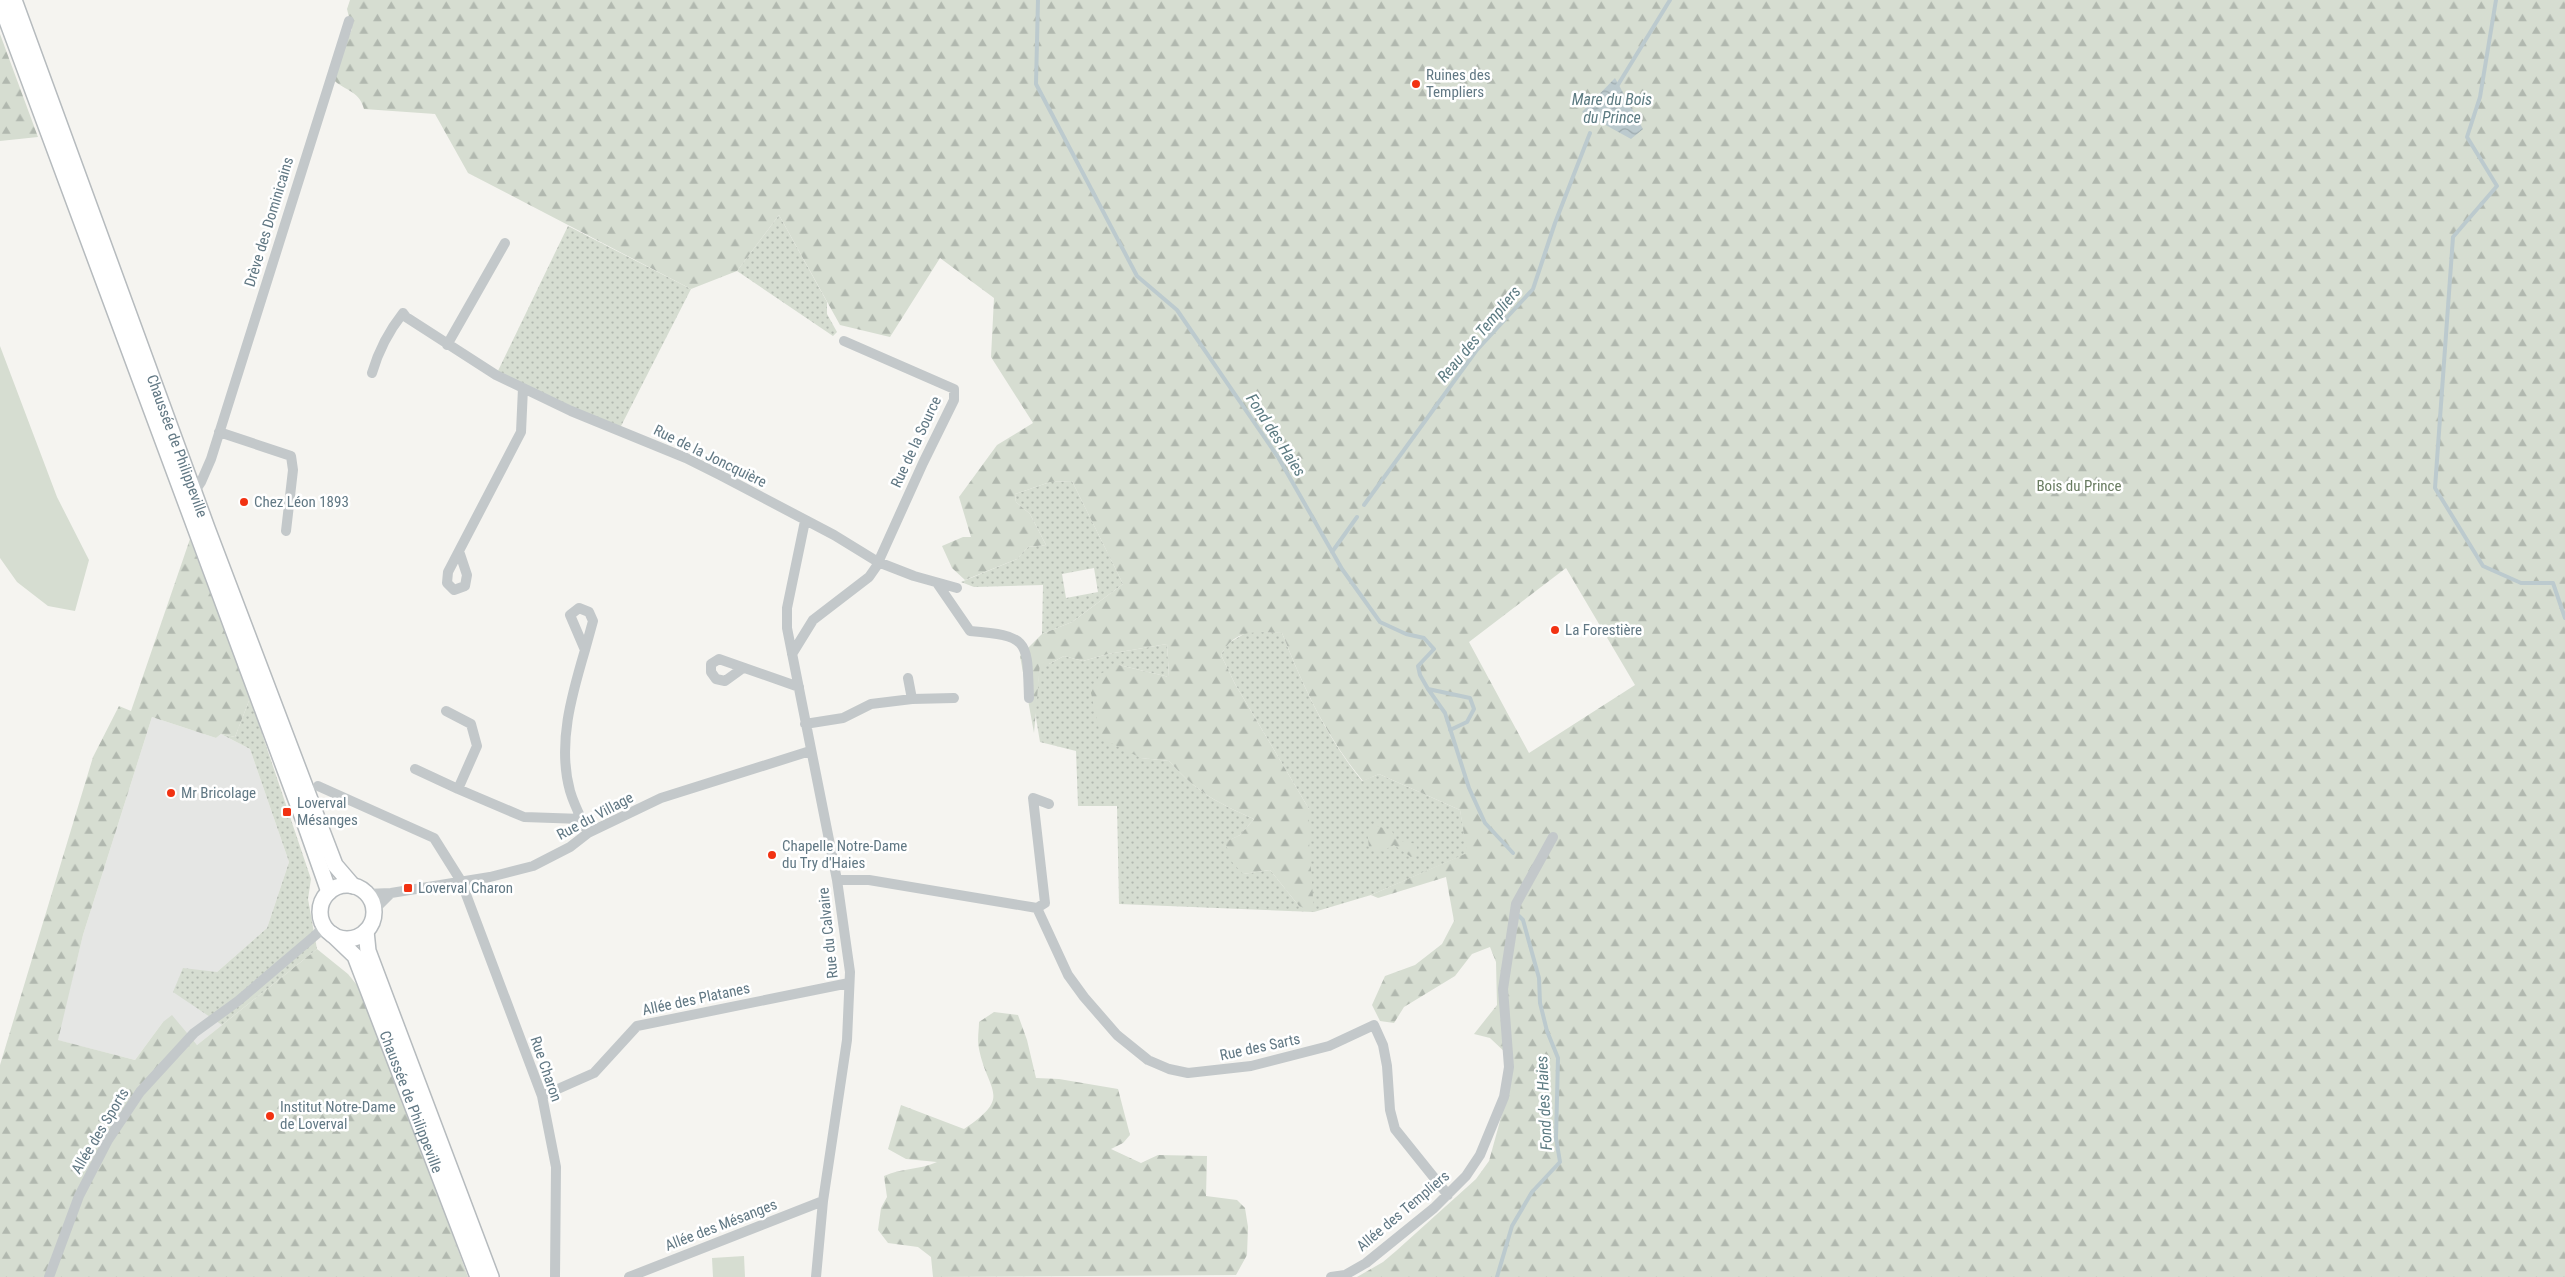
<svg xmlns="http://www.w3.org/2000/svg" width="2565" height="1277" font-family="'Roboto Condensed',sans-serif">
<style>
.built{fill:#e5e6e4}
.grass{fill:url(#grass-dots);fill-rule:evenodd}
.forest{fill:url(#forest-firs);fill-rule:evenodd}
.garden{fill:#d6ddd1}
.water{fill:url(#water-waves)}
.lines{fill:none;stroke-linecap:round;stroke-linejoin:round}
.stream{stroke:#bccace;stroke-width:4}
.primary-casing{stroke:#b6bbbe;stroke-width:18}
.minor{stroke:#c3c8ca;stroke-width:10}
.primary{stroke:#fff;stroke-width:15}
.poi-dot{fill:#f23212;stroke:#fff;stroke-width:2}
.labels{text-anchor:middle;dominant-baseline:central;stroke-width:5;stroke-linejoin:round;paint-order:stroke}
.poi-label{font-size:15px;fill:#617884;stroke:#fff;text-anchor:start}
.street-label{font-size:15px;fill:#617884;stroke:#fff}
.park-label{font-size:15px;fill:#687b60;stroke:#fff}
.water-label{font-size:16px;font-style:italic;fill:#5c7b82;stroke:#fff}
</style>
<defs>
<pattern id="grass-dots" width="8" height="8" patternUnits="userSpaceOnUse" patternTransform="scale(1.25)"><rect width="8" height="8" fill="#d6ddd1"/><path d="M2 2h.1M6 6h.1" fill="none" stroke="#b1b8af" stroke-width="1.8" stroke-linecap="round"/></pattern>
<pattern id="forest-firs" width="22" height="20" patternUnits="userSpaceOnUse" patternTransform="scale(1.25)"><rect width="22" height="20" fill="#d6ddd1"/><path d="M5 1l3.5 6h-7zM16 11l3.5 6h-7z" fill="#b1b8af"/></pattern>
<pattern id="water-waves" width="16" height="10" patternUnits="userSpaceOnUse" patternTransform="scale(1.25)"><rect width="16" height="10" fill="#bccace"/><path d="M0 5q4-4 8 0t8 0" fill="none" stroke="#9ca9ad"/></pattern>
</defs>
<rect width="100%" height="100%" fill="#f5f4f0"/>
<path class="built" d="M 152,717 L 216,738 L 221,734 L 250,749 L 289,862 L 267,928 L 217,972 L 222,1025 L 197,1045 L 163,1022 L 135,1060 L 57,1040 L 83,935 Z"/>
<path class="grass" d="M 779,215 L 827,302 L 827,314 L 837,332 L 833,336 L 737,271 Z
M 568,226 L 691,289 L 619,430 L 496,375 Z
M 1072,481 L 1123,584 L 1072,622 L 1042,634 L 1043,585 L 974,587 L 961,582 L 1017,559 L 1028,547 L 1046,545 L 1030,514 L 1016,502 L 1015,494 L 1050,482 ZM 1094,568 L 1098,592 L 1066,598 L 1062,574 Z
M 1249,631 L 1282,633 C 1303,686 1326,737 1362,781 L 1379,774 L 1460,810 L 1468,853 L 1371,895 L 1314,912 L 1119,904 L 1117,806 L 1078,806 L 1076,751 L 1040,742 L 1035,712 L 1040,664 L 1049,664 L 1064,656 L 1083,661 L 1108,654 L 1167,644 L 1169,677 L 1119,665 L 1141,758 L 1169,761 C 1198,793 1216,802 1254,819 L 1240,835 L 1226,842 L 1243,874 L 1270,870 L 1299,906 L 1309,842 L 1309,809 L 1235,684 L 1221,655 L 1227,644 Z
M 250,698 L 311,879 L 308,899 L 317,949 L 222,1025 L 173,992 L 183,968 L 217,972 L 267,928 L 289,862 L 250,749 L 221,734 L 235,737 Z"/>
<path class="forest" d="M 350,0 L 2565,0 L 2565,1277 L 1357,1277 L 1383,1262 L 1396,1251 L 1476,1179 L 1489,1161 L 1503,1110 L 1508,1055 L 1490,1038 L 1474,1034 L 1497,1005 L 1496,962 L 1490,947 L 1472,954 L 1455,976 L 1404,1007 L 1394,1023 L 1380,1021 L 1372,1005 L 1385,976 L 1415,965 L 1442,944 L 1454,921 L 1446,877 L 1378,898 L 1371,895 L 1467,853 L 1460,810 L 1379,774 L 1363,781 C 1326,737 1303,686 1282,633 C 1256,632 1235,628 1221,655 L 1235,684 L 1309,809 L 1309,842 L 1314,912 L 1299,906 L 1270,870 L 1243,874 L 1232,862 L 1225,842 L 1240,835 L 1254,819 C 1216,802 1198,793 1169,761 L 1141,758 L 1101,738 L 1091,693 L 1100,674 L 1119,665 L 1169,677 L 1167,644 L 1108,654 L 1083,661 L 1064,656 L 1049,664 L 1040,664 L 1034,733 L 1020,656 L 1042,634 L 1072,622 L 1123,584 L 1072,481 L 1050,482 L 1015,494 L 1016,502 L 1030,514 L 1046,545 L 1028,547 L 1017,559 L 965,580 L 952,568 L 942,546 L 963,537 L 971,537 L 959,497 L 997,445 L 1033,423 L 991,357 L 994,298 L 940,258 L 890,337 L 840,325 L 779,215 L 737,271 L 691,289 L 468,173 L 435,114 L 364,109 C 359,89 342,91 331,77 L 352,29 L 347,9 ZM 1566,568 L 1635,685 L 1529,753 L 1469,642 Z
M 0,34 L 38,137 L 0,141 Z
M 190,539 L 250,698 L 235,737 L 221,734 L 216,738 L 152,717 L 83,935 L 58,1040 L 135,1060 L 163,1022 L 172,1015 L 197,1045 L 317,949 L 348,974 L 365,995 L 468,1277 L 0,1277 L 0,1065 L 93,757 L 119,706 L 131,711 Z
M 1374,825 L 1392,831 L 1396,840 L 1416,844 L 1418,854 L 1411,857 L 1394,845 L 1377,854 L 1369,847 L 1367,830 Z
M 994,1012 L 1018,1015 L 1027,1040 L 1036,1078 L 1059,1079 L 1118,1089 L 1130,1135 L 1123,1143 L 1111,1149 L 1141,1163 L 1158,1155 L 1207,1156 L 1206,1196 L 1237,1200 L 1245,1208 L 1248,1227 L 1247,1255 L 1236,1275 L 933,1277 L 931,1257 L 918,1247 L 888,1243 L 878,1230 L 881,1208 L 887,1197 L 884,1176 C 901,1168 920,1170 937,1162 L 906,1159 L 888,1149 L 901,1105 L 964,1129 C 1013,1096 988,1093 979,1049 C 977,1040 979,1030 979,1022 Z"/>
<path class="garden" d="M 0,346 L 57,497 L 89,560 L 75,611 L 48,606 L 17,582 L 0,558 Z
M 744,1256 L 745,1277 L 713,1277 L 712,1258 Z"/>
<path class="water" d="M 1615,78 L 1643,129 L 1631,139 L 1582,112 Z"/>
<g class="lines">
<path class="stream" d="M 1038,0 L 1036,84 L 1137,276 L 1177,310 L 1278,457 L 1342,569 L 1380,622 L 1406,634 L 1424,638 L 1434,649 L 1418,666 L 1420,675 L 1428,689 L 1445,713 L 1469,788 L 1485,823 L 1513,853
M 2496,0 L 2480,97 L 2467,137 L 2497,186 L 2453,237 L 2435,488 L 2483,566 L 2521,583 L 2553,583 L 2565,618
M 1616,88 L 1670,0
M 1364,505 L 1476,351 L 1533,289 L 1555,223 L 1590,133
M 1332,552 L 1357,517
M 1428,689 L 1470,698 L 1474,709 L 1467,722 L 1450,730
M 1497,1277 L 1512,1226 L 1532,1192 L 1560,1162 L 1556,1138 L 1558,1058 L 1547,1031 L 1540,1003 L 1539,978 L 1523,920 L 1519,916"/>
<defs>
<g id="primary">
<path id="s1" d="M 14,0 L 207,528 L 317,818 L 335,865 L 353,886"/>
<path d="M 0,2 L 304,821 L 329,892"/>
<circle cx="347" cy="912" r="27"/>
<path d="M 366,931 L 368,951 L 491,1277"/>
<path id="s2" d="M 332,934 L 355,956 L 478,1277"/>
</g>
</defs>
<use href="#primary" class="primary-casing"/>
<path class="minor" d="M 447,345 L 505,243
M 372,373 C 379,349 388,332 403,313 L 406,317 L 496,375 L 571,411 L 686,458 L 720,475 L 834,535 L 878,562 L 914,576 L 957,588
M 219,432 L 291,456 L 293,470 L 286,531
M 195,491 L 201,482 L 211,459 L 349,21
M 805,521 L 787,608 L 787,628 L 837,880 L 850,972 L 847,1040 L 823,1201 L 816,1277
M 460,554 L 467,575 L 465,586 L 454,590 L 447,583 L 448,572 L 521,432 L 523,388
M 937,583 L 970,631 C 1030,636 1027,640 1029,698
M 585,650 L 593,621 L 589,612 L 579,608 L 570,615 L 585,650 C 572,694 557,744 570,791 C 574,805 582,820 588,833
M 792,654 L 813,620 L 869,577 L 876,567 L 923,463 L 954,400 L 954,389 L 844,341
M 743,668 L 725,681 L 716,679 L 711,672 L 711,664 L 719,659 L 799,687
M 908,678 L 912,699
M 446,711 L 471,724 L 477,746 L 458,789 L 524,817 L 582,819
M 805,724 L 843,718 L 871,704 L 912,699 L 954,698
M 415,769 L 458,789
M 318,786 L 434,838 L 461,881 L 542,1096 L 556,1167 L 555,1277
M 837,880 L 869,880 L 1037,908 L 1068,975 L 1084,997 L 1117,1035 L 1148,1060 L 1169,1069 L 1188,1073 L 1251,1066 L 1329,1046 L 1374,1025 L 1383,1045 L 1387,1066 L 1390,1110 L 1395,1129 L 1448,1195
M 366,894 L 391,893 L 490,877 L 533,866 L 570,847 L 588,833 L 661,798 L 810,751
M 1037,908 L 1045,903 L 1033,798 L 1049,804
M 374,910 L 391,893
M 542,1096 L 594,1073 L 637,1026 L 849,983
M 49,1277 L 79,1196 L 108,1140 L 140,1092 L 194,1033 L 238,1001 L 318,933 L 323,924
M 629,1277 L 823,1201
M 1331,1277 L 1345,1275 L 1366,1263 L 1434,1208 L 1466,1176 L 1480,1155 L 1504,1097 L 1509,1067 L 1503,989 L 1516,904 L 1553,837"/>
<use href="#primary" class="primary"/>
</g>
<g class="poi-dot">
<circle cx="1416" cy="84" r="5"/>
<circle cx="244" cy="502" r="5"/>
<circle cx="1555" cy="630" r="5"/>
<circle cx="171" cy="793" r="5"/>
<rect x="282" y="807" width="10" height="10" rx="2.5"/>
<circle cx="772" cy="855" r="5"/>
<rect x="403" y="883" width="10" height="10" rx="2.5"/>
<circle cx="270" cy="1116" r="5"/>
</g>
<g class="labels">
<g class="poi-label">
<text x="1426" y="75">Ruines des<tspan x="1426" dy="17">Templiers</tspan></text>
<text x="254" y="502">Chez Léon 1893</text>
<text x="1565" y="630">La Forestière</text>
<text x="181" y="793">Mr Bricolage</text>
<text x="297" y="803">Loverval<tspan x="297" dy="17">Mésanges</tspan></text>
<text x="782" y="846">Chapelle Notre-Dame<tspan x="782" dy="17">du Try d'Haies</tspan></text>
<text x="418" y="888">Loverval Charon</text>
<text x="280" y="1107">Institut Notre-Dame<tspan x="280" dy="17">de Loverval</tspan></text>
</g>
<g class="street-label">
<text transform="translate(269 222) rotate(-73)">Drève des Dominicains</text>
<text transform="translate(916 442) rotate(-65)">Rue de la Source</text>
<text stroke="none"><textPath href="#s1" startOffset="475">Chaussée de Philippeville</textPath></text>
<text transform="translate(710 456) rotate(26)">Rue de la Joncquière</text>
<text transform="translate(595 816) rotate(-28)">Rue du Village</text>
<text transform="translate(828 933) rotate(-96)">Rue du Calvaire</text>
<text transform="translate(696 999) rotate(-12)">Allée des Platanes</text>
<text transform="translate(1260 1047) rotate(-12)">Rue des Sarts</text>
<text transform="translate(546 1069) rotate(71)">Rue Charon</text>
<text stroke="none"><textPath href="#s2" startOffset="188">Chaussée de Philippeville</textPath></text>
<text transform="translate(100 1131) rotate(-59)">Allée des Sports</text>
<text transform="translate(1403 1211) rotate(-40)">Allée des Templiers</text>
<text transform="translate(721 1225) rotate(-21)">Allée des Mésanges</text>
</g>
<g class="park-label">
<text x="2079" y="486">Bois du Prince</text>
</g>
<g class="water-label">
<text x="1612" y="99">Mare du Bois<tspan x="1612" dy="18">du Prince</tspan></text>
<text transform="translate(1479 334) rotate(-50)">Reau des Templiers</text>
<text transform="translate(1276 435) rotate(57)">Fond des Haies</text>
<text transform="translate(1544 1103) rotate(-93)">Fond des Haies</text>
</g>
</g>
</svg>
